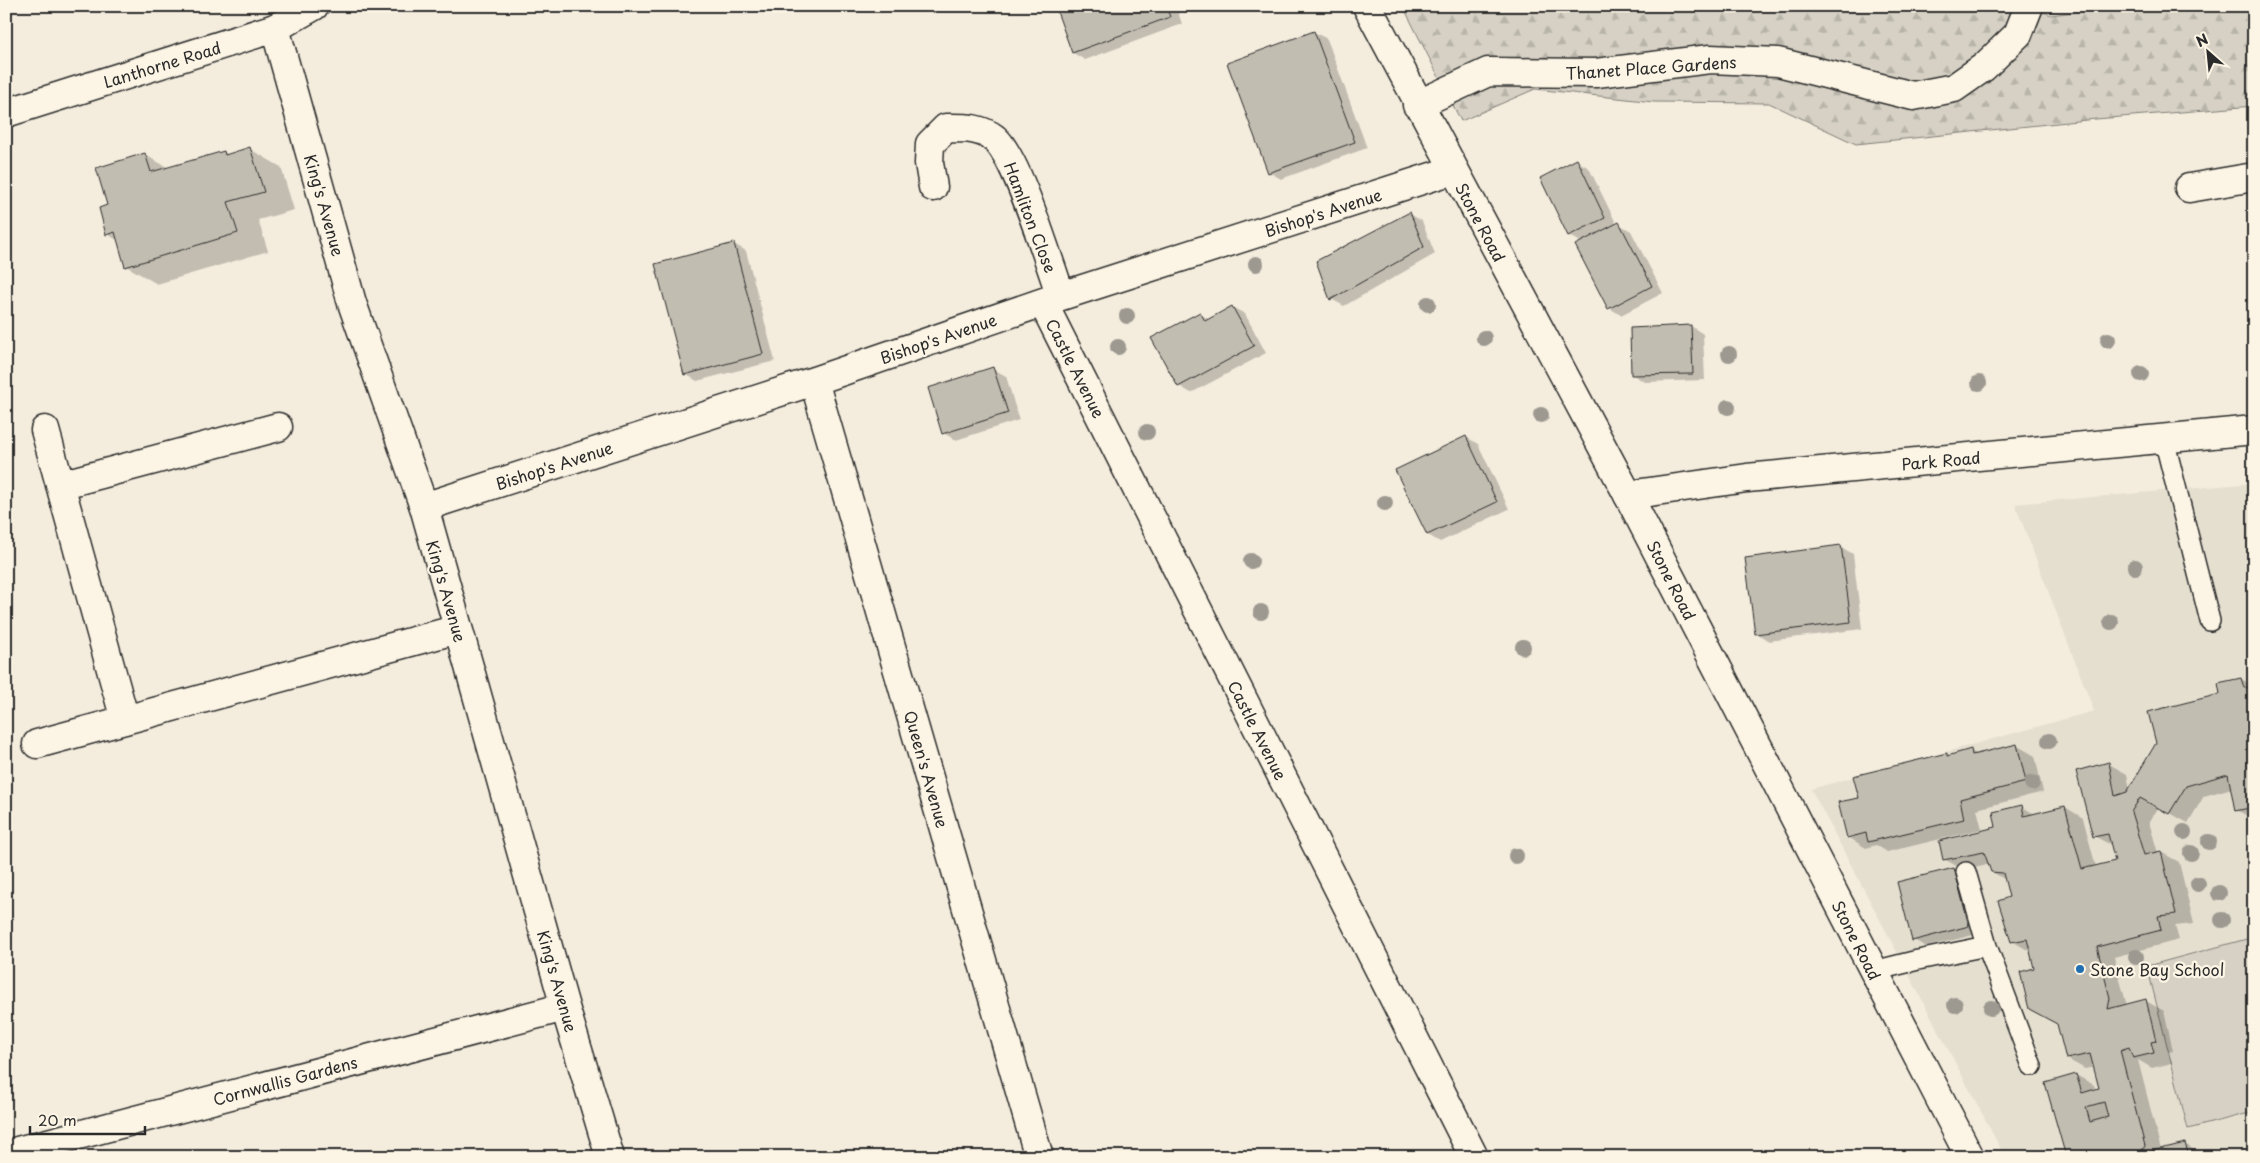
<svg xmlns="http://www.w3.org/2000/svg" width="2260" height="1163" font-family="'Playpen Sans',sans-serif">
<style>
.built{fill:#e5dfd0}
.forest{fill:url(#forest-firs);stroke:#807e78}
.garden{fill:#d6d1c4;stroke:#807e78}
.shadow{fill:#0003}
.building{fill:#c2bdb1;stroke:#2b2b2b;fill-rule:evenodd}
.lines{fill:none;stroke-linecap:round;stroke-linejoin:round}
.lane-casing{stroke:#2b2b2b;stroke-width:22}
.street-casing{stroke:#2b2b2b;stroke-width:31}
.secondary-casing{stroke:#2b2b2b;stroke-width:31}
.lane{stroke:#fcf5e5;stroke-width:19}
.street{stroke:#fcf5e5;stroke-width:28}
.secondary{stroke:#fcf5e5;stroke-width:28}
.tree{fill:#9d9990}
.poi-dot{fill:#1f6fb2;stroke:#fcf5e5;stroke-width:2}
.labels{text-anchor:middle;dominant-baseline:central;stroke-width:4.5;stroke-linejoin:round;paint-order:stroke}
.street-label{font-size:16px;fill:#2b2b2b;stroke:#fcf5e5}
.poi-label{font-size:16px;fill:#2b2b2b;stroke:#fcf5e5;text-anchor:start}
</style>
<defs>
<pattern id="forest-firs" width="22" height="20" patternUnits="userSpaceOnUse" patternTransform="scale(1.25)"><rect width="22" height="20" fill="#d6d1c4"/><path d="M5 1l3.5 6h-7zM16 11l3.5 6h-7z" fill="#b8b4a9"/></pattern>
</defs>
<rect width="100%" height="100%" fill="#f4edde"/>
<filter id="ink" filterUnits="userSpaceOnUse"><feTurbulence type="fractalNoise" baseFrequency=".02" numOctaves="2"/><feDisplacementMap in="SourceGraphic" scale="10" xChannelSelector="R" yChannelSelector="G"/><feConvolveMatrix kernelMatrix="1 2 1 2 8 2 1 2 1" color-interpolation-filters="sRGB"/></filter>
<g filter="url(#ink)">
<path class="built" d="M 2254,483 L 2254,1150 L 2227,1157 L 2005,1157 L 1811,789 L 2094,711 L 2015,504 Z"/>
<path class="forest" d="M 1403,6 L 2030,6 L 2051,15 L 2117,6 L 2254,6 L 2254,106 L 2096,119 L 1856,144 L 1769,103 L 1654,102 L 1535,89 L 1461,121 Z"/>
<path class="garden" d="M 2254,937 L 2254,1097 L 2248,1099 L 2253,1112 L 2188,1129 L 2147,966 Z"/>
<path class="shadow" d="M 1056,6 L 1176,6 L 1182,24 L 1085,60 L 1073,53 Z
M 1314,32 L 1327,39 L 1367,148 L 1281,179 L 1269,172 Z
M 250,149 L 281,167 L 294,210 L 258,220 L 268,251 L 157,284 L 126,266 L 119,241 L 107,234 L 109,206 L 145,155 L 169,168 L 224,152 L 229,155 Z
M 1577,161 L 1589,168 L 1617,225 L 1619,224 L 1631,231 L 1663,293 L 1621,315 L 1609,308 L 1582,243 L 1569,235 Z
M 1410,214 L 1422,221 L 1435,254 L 1344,306 L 1331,299 Z
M 734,244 L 746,251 L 775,361 L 697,381 L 685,374 Z
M 1232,307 L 1245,314 L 1266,353 L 1191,393 L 1179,386 L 1200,314 L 1210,320 Z
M 1691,326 L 1703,334 L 1705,380 L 1645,382 L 1633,375 Z
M 993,369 L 1006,376 L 1019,420 L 956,440 L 943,433 Z
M 1466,437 L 1478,444 L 1509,509 L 1440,542 L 1428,535 L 1397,471 Z
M 1841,547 L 1853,554 L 1862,629 L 1769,641 L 1756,633 Z
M 2241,679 L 2254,686 L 2254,820 L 2237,810 L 2232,788 L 2204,796 L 2188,823 L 2159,807 L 2149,822 L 2158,853 L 2161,852 L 2179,862 L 2194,924 L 2175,926 L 2179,940 L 2114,957 L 2127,1006 L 2146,1001 L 2164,1011 L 2173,1051 L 2168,1052 L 2172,1063 L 2152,1068 L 2138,1060 L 2161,1150 L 2185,1144 L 2204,1157 L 2067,1157 L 2076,1075 L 2094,1085 L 2096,1091 L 2100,1089 L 2095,1067 L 2085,1069 L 2067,1059 L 2058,1024 L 2035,969 L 2031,952 L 2012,941 L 2010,898 L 2006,880 L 1992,872 L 1989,864 L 1962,869 L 1944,859 L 1998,828 L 2021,806 L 2036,815 L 2065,807 L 2083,818 L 2096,867 L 2117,862 L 2113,846 L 2094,836 L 2109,764 L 2127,774 L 2130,790 L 2222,695 L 2219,684 Z
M 2016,745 L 2035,756 L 2043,792 L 1977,809 L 1982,829 L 1887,852 L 1876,845 L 1866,848 L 1848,837 L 1860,798 L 1946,754 L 1951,756 L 1971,751 L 1978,755 Z
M 1954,869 L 1966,876 L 1981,933 L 1926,947 L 1914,940 Z"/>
<path class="building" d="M 1055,6 L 1166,6 L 1170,17 L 1072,53 Z
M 1314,31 L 1355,142 L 1268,173 L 1227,63 Z
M 250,147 L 264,192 L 228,202 L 238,233 L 125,267 L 115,232 L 106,235 L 99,208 L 107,205 L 96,168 L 145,153 L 151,172 L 224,151 L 225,155 Z
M 1577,159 L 1605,218 L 1568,236 L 1540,178 Z
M 1410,212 L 1424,247 L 1330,300 L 1316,261 Z
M 1619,222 L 1652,286 L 1608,309 L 1575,245 Z
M 734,243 L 763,354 L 684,375 L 655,264 Z
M 1232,306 L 1254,346 L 1178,387 L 1151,338 L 1200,312 L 1205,321 Z
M 1691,325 L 1693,374 L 1631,375 L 1630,328 Z
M 993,367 L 1008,413 L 942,434 L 928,388 Z
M 1466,436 L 1497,502 L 1427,535 L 1395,470 Z
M 1841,545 L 1851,622 L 1755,634 L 1745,558 Z
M 2241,678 L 2244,688 L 2254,686 L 2254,807 L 2235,811 L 2228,774 L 2186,786 L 2169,814 L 2140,798 L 2131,812 L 2144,855 L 2161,851 L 2176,914 L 2158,916 L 2161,930 L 2097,947 L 2110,998 L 2108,1009 L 2146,999 L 2156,1041 L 2151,1042 L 2154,1053 L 2133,1058 L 2129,1047 L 2120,1050 L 2145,1146 L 2137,1157 L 2066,1157 L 2045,1083 L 2076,1074 L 2082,1093 L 2099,1088 L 2090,1054 L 2066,1059 L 2057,1024 L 2029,1009 L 2020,972 L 2034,968 L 2027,939 L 2011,942 L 1998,901 L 2009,897 L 2003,873 L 1991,872 L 1984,852 L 1943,860 L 1939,841 L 1996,827 L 1993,812 L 2022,805 L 2024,816 L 2065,806 L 2082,869 L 2115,861 L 2108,834 L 2093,837 L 2076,771 L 2109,762 L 2115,796 L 2127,792 L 2156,743 L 2148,712 L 2220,694 L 2218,683 ZM 2104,1102 L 2108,1117 L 2090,1122 L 2086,1107 Z
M 2017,744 L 2026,782 L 1960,799 L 1964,819 L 1868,842 L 1866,833 L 1847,838 L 1838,802 L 1859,798 L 1853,776 L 1947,753 L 1947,756 L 1971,749 L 1972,755 Z
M 1954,868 L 1969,926 L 1912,941 L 1897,882 Z
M 2185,1143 L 2189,1157 L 2154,1157 L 2152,1151 Z"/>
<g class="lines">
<defs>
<path id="lane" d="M 2164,439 L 2210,621
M 1966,872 L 1987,946 L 2032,1066
M 1874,971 L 1918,960 L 1987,946"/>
<path id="street" d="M 275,28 L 352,303 L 424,507 L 565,1007 L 610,1157
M 1417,105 L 1488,72 L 1596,73 L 1710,59 L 1778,62 L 1913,96 L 1954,88 L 1984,67 L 2018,34 L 2029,6
M 933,187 L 929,163 L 930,144 L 946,128 C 964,128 979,127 994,138 C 1017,156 1049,263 1061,296
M 2189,188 L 2254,177
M 1043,303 L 1474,1157
M 814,381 L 1039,1157
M 45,430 L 125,720
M 60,485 L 278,427
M 1628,495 L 1747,478 L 2254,430
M 424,507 L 814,381 L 1061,296 L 1453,170
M 37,744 L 458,629
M 6,1154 L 565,1007"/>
<path id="secondary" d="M 1367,6 L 1628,495 L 1970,1157
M 6,113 L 275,28 L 314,6"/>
</defs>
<use href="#lane" class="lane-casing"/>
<use href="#street" class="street-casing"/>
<use href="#secondary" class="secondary-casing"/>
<use href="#lane" class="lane"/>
<use href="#street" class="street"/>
<use href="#secondary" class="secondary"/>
</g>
<g class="tree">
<circle cx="1256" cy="264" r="8"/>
<circle cx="1428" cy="304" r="8"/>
<circle cx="1127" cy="316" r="8"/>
<circle cx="1484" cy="338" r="8"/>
<circle cx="2108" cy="340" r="8"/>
<circle cx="1118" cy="347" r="8"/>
<circle cx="1729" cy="354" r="8"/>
<circle cx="2141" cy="374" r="8"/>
<circle cx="1979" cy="383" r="8"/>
<circle cx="1728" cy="407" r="8"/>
<circle cx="1541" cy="415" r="8"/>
<circle cx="1147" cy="432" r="8"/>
<circle cx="1385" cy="503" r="8"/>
<circle cx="1251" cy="561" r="8"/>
<circle cx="2135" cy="567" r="8"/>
<circle cx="1261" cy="612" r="8"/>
<circle cx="2111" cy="622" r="8"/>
<circle cx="1523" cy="647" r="8"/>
<circle cx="2049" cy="741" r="8"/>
<circle cx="2032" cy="783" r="8"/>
<circle cx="2184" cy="832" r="8"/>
<circle cx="2209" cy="842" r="8"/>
<circle cx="2191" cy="853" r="8"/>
<circle cx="1516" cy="856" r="8"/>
<circle cx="2198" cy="884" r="8"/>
<circle cx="2219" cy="893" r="8"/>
<circle cx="2222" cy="920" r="8"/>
<circle cx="2136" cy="957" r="8"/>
<circle cx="1955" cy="1005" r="8"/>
<circle cx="1991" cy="1008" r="8"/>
</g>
</g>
<circle class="poi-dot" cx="2080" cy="969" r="5"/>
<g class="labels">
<g class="street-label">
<text transform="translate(162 64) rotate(-17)">Lanthorne Road</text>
<text transform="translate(1651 67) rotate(-4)">Thanet Place Gardens</text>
<text transform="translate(325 205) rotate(74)">King's Avenue</text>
<text transform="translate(1323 212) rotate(-18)">Bishop's Avenue</text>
<text transform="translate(1031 217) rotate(69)">Hamliton Close</text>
<text transform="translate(1481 222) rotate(62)">Stone Road</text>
<text transform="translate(938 338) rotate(-19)">Bishop's Avenue</text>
<text transform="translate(1076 368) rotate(63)">Castle Avenue</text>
<text transform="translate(1941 460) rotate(-5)">Park Road</text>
<text transform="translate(554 465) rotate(-18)">Bishop's Avenue</text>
<text transform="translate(1672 580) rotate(63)">Stone Road</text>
<text transform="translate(447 591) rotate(74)">King's Avenue</text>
<text transform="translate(1258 730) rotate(63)">Castle Avenue</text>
<text transform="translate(927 769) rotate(74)">Queen's Avenue</text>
<text transform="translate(1857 940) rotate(63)">Stone Road</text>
<text transform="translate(558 981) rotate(74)">King's Avenue</text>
<text transform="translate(285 1080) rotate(-15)">Cornwallis Gardens</text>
</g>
<g class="poi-label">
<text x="2090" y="969">Stone Bay School</text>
</g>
</g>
<rect width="2260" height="1163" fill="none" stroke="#fcf5e5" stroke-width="25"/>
<rect x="12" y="12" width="2235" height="1138" fill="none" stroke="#2b2b2b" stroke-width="2" filter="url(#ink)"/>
<g transform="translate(2208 52) rotate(333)" stroke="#fcf5e5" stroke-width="4" paint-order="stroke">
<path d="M0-4L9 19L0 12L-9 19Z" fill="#2b2b2b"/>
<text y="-8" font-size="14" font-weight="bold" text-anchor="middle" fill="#2b2b2b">N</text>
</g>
<path d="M30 1126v8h115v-8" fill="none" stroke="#2b2b2b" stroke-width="2.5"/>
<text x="38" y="1126" font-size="15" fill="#2b2b2b" stroke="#fcf5e5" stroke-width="4" paint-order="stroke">20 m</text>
</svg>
